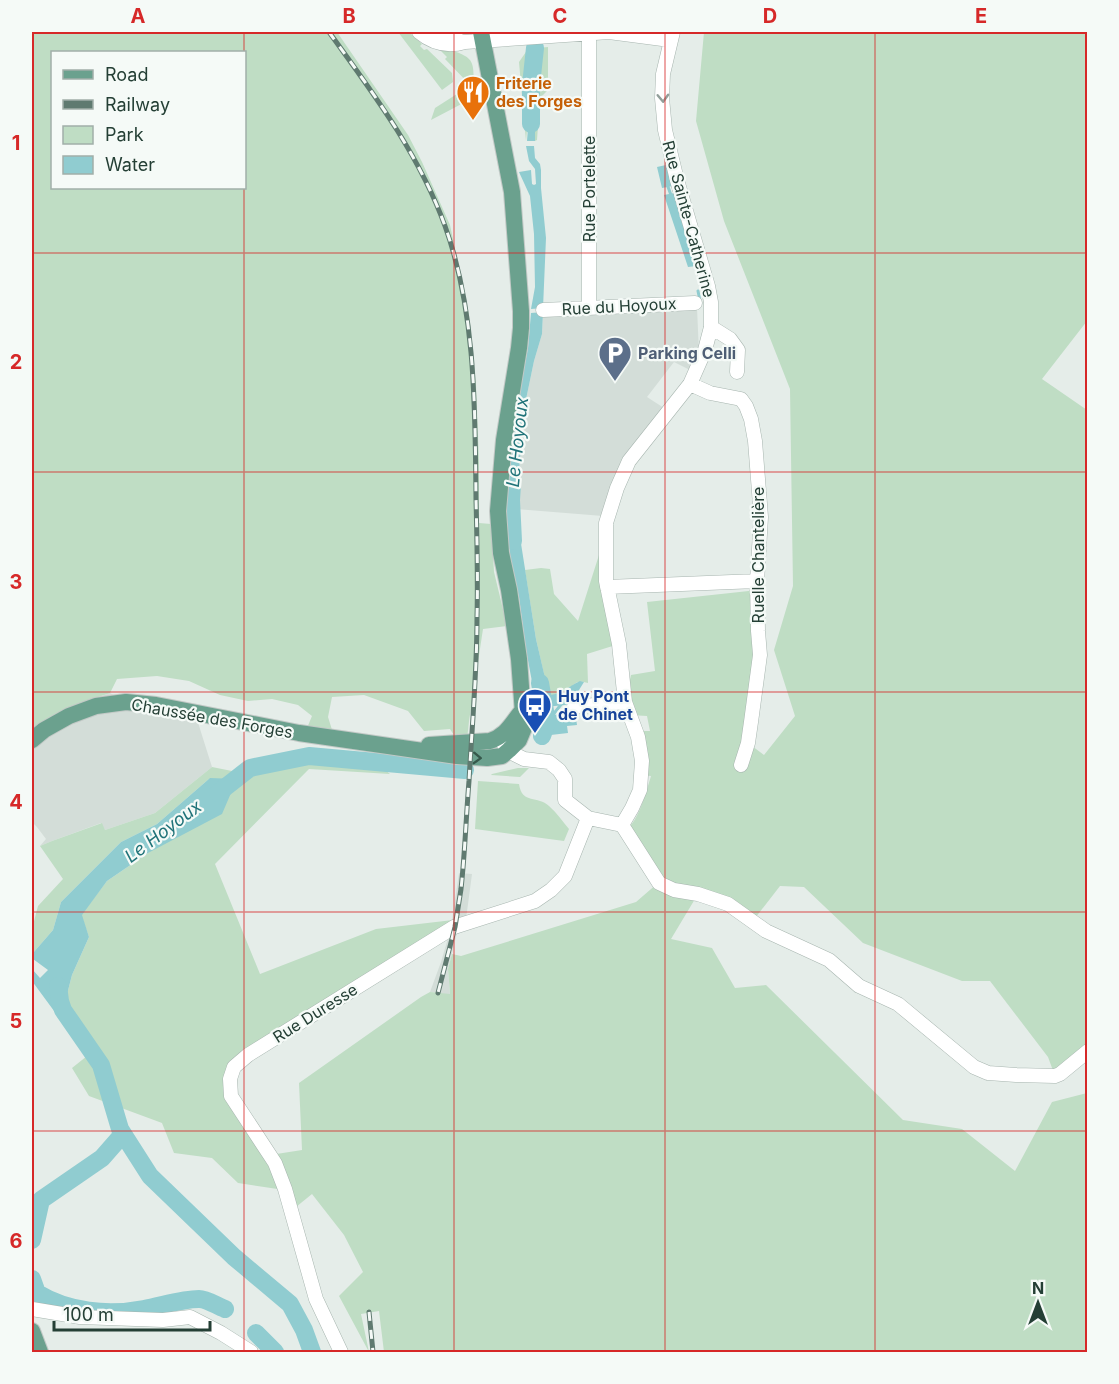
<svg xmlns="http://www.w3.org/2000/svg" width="1119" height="1384" font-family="Inter,sans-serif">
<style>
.built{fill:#d3ddd8}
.green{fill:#bfddc4;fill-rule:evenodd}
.water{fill:#90ccd0}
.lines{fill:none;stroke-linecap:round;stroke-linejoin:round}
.stream{stroke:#90ccd0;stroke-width:3}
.river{stroke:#90ccd0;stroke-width:18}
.minor-casing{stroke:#a7b5af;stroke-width:15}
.major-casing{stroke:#c2c9c6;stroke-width:18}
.minor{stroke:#fff;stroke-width:14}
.major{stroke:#6ba18e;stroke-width:16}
.rail-casing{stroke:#5f7a70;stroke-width:5}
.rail{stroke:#f5faf7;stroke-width:3;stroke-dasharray:9;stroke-linecap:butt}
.oneway{stroke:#929f9a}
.oneway2{stroke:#36584b}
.grid{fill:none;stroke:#d62828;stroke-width:1.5;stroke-opacity:0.55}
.labels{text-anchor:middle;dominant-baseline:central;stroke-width:4.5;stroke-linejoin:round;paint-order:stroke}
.food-label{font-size:16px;font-weight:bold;fill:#c56008;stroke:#f5faf7;text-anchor:start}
.street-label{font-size:16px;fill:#243f35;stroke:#f5faf7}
.service-label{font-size:16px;font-weight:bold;fill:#4e5e75;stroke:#f5faf7;text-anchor:start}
.transit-label{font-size:16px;font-weight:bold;fill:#164399;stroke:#f5faf7;text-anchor:start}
.water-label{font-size:18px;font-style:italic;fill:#207379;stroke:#f5faf7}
.neatline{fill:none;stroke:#d62828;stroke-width:2}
.grid-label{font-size:20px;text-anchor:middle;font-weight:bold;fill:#d62828}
</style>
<rect width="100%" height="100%" fill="#e5ede9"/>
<path class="built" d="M 697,308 L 699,353 L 690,370 L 674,362 L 647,397 L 664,408 L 623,457 L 603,516 L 516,509 L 524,409 L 534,361 L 542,334 L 543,312 Z
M 110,693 L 126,702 L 195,713 L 212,767 L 155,813 L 105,830 L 101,823 L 52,841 L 40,846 L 46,839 L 37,827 L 32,822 L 32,729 L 39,723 L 65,709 Z
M 459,873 L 472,874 L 466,919 L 460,921 L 448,969 L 450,995 L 430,992 L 441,962 L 451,928 Z"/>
<path class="green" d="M 32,32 L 337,32 L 408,135 L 422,162 L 450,225 L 469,315 L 476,385 L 479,461 L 479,523 L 491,524 L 494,572 L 507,626 L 483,629 L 469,721 L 467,740 L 457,740 L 450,729 L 424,731 L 408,711 L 364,695 L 332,697 L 328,717 L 333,733 L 307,728 L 312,716 L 298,705 L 272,699 L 248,701 L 220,695 L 189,681 L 157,676 L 117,679 L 110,693 C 83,702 54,711 32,729 ZM 52,52 L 244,52 L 244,188 L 52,188 Z
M 398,32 L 409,32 L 422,44 L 420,46 L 424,50 L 427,49 L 452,73 L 453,82 L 442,90 Z
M 704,32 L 1087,32 L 1087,321 L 1042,379 L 1087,410 L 1087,1051 L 1055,1076 L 1048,1057 L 990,981 L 962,981 L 863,943 L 804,887 L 780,886 L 752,922 L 698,894 L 671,939 L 712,948 L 735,988 L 766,985 L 903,1120 L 962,1129 L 1015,1171 L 1052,1102 L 1087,1093 L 1087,1352 L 384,1352 L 379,1311 L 361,1314 L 369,1352 L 339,1296 L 363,1272 L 344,1235 L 312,1194 L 296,1207 L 291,1191 L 238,1183 L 212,1158 L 174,1153 L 162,1123 L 89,1096 L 72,1068 L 87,1056 L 63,1010 L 72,975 L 89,937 L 81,915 L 107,881 L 148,853 L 210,778 L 157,824 L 121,842 L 61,902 L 53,930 L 33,953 L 32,960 L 32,929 L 38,906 L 63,879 L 40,846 L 52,841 L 102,823 L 105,830 L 155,813 L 212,767 L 232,771 L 250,768 L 309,756 L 377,763 L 390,774 L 309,769 L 215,864 L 260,974 L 376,929 L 453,920 L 451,928 L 248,1055 L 230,1079 L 270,1155 L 302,1150 L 299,1083 L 421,997 L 430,992 L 450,994 L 448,969 L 452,954 L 461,956 L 636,902 L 658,883 L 625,831 C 639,821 646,792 651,776 L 642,775 L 636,731 L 650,731 L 647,716 L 630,715 L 625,702 L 631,675 L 655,671 L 647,602 L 758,590 L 748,743 L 764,755 L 795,716 L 774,650 L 793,586 L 790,389 L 724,221 L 696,121 Z
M 548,47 L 548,90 L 540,98 L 537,140 L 535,141 L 535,107 L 527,129 L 526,141 L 519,62 L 528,49 Z
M 450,50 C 476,58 473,62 474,87 L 472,87 L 445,59 L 447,57 L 441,51 Z
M 460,92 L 465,94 L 468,93 L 471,99 L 431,120 L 435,108 Z
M 599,555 L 606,555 L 619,644 L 587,654 L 588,683 C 574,679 576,685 565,691 C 560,694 555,695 549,696 L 536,639 L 525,570 L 541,568 L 550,569 L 554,594 L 578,621 Z
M 518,768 L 529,768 L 520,777 L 491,775 L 492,774 Z
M 478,781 L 519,784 C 522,805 538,795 549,806 C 557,813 563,822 569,829 L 564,841 L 475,829 Z"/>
<path class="water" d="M 531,101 L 535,107 L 535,141 L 527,141 L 530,103 Z
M 526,146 L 534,146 L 535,158 L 540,164 L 541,170 L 541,188 L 546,238 L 543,308 L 531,309 L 535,287 L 534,234 L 530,196 L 519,172 L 531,170 L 532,184 L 534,185 L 536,184 L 535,169 L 529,161 Z
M 666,165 L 673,186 L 662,188 L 657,167 Z
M 674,193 L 697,266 L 688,267 L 664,195 Z
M 543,312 L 542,334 L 534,361 L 524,409 L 516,509 L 507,508 L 509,468 L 518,400 L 528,348 L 531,313 Z
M 507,517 L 517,518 L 536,639 L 549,695 C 564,694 567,687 580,681 L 584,682 L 574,698 L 573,704 L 537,708 L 526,650 L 519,597 L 511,566 Z
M 575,712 L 577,725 L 567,726 L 568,733 L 542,736 L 539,717 Z
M 210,778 L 237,779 L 222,814 L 148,853 L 107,881 L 82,915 L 89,937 L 72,975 L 63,1010 L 57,1015 L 32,981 L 32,969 L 40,978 L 48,970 L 33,959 L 33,953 L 53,930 L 61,902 L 121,842 L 157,824 Z"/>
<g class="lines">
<path class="stream" d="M 667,184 L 672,198
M 698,291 L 700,301
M 552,716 L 563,702"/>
<path class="river" d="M 531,124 L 531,85 L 535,48
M 512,484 L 511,500 L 513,541
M 540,683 L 547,722 L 542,736
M 218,793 L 250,768 L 309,756 L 465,770
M 58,986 L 60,1001 L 63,1010 L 101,1065 L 120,1129 L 150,1176 L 234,1257 L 290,1304 L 304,1330 L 312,1352
M 32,1240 L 41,1200 L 102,1158 L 123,1134
M 32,1279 L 37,1293 C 68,1312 108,1316 144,1309 C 161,1306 182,1299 199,1299 C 207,1299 217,1306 225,1309
M 256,1333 L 275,1352"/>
<defs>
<path id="minor" d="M 419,32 C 432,43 448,47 465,42 L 609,32 L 670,40
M 440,32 L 460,41
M 589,34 L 589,307
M 543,310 L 695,303
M 711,327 L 730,339 L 738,350 L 737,372
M 690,384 L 710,393 L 741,399 L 746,406 L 751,419 L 755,441 L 761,517 L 757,581 L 758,631 L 760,655 L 751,722 L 748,743 L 741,765
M 607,587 L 757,581
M 574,707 L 625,702
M 522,709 L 538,712
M 503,743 L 514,754 L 524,759 L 549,762 L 559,770 L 565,779 L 565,800 L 588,818 L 622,825
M 622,825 L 632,808 L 640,790 L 642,761 L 638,737 L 625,702 L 619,644 L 606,581 L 606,523 L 617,488 L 629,461 L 690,384 L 705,350 L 711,327 L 711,302 L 708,286 L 677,180 L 665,130 L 662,98 L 663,74 L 673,32
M 622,825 L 659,883 L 674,890 L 698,894 L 728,904 L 766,931 L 829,960 L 859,986 L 898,1004 L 974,1067 L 988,1073 L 1016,1075 L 1055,1076 L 1060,1074 L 1088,1051
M 32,1309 L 80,1317 L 163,1320 L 190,1317 L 221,1333 L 251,1352
M 341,1352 L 316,1299 L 285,1189 L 275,1163 L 231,1096 L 230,1079 L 234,1067 L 248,1055 L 454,927 L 535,901 L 551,890 L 565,876 L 588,818"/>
<path id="major" d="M 32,740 L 44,730 L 69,716 L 96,706 L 126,702 L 156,705 L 299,733 L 457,756 L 487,758 L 502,756 L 509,750 L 519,740 L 524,728 L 519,659 L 509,590 L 501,553 L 498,511 L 504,440 L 519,348 L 521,328 L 521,311 L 512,192 L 481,32
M 429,745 L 490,741 C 507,735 511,724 522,711
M 32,1331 L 40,1352"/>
</defs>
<use href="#minor" class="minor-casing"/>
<use href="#major" class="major-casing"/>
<use href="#minor" class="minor"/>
<use href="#major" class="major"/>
<defs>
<path id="rail" d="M 329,32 C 373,93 419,154 445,226 C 476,312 475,409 476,499 C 477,539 478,578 477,617 C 477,672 472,726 469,781 C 466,817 465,853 461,889 L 455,927 L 438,993
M 369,1312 L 373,1352"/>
</defs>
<use href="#rail" class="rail-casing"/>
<use href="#rail" class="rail"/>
</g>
<defs><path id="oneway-chevron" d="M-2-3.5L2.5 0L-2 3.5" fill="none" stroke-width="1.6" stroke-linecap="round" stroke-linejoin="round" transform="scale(1.5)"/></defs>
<use class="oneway" href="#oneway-chevron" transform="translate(663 98) rotate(88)"/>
<use class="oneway2" href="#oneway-chevron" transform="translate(477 758) rotate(2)"/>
<path class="grid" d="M 244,32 L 244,52M 454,32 L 454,1352M 665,32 L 665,1352M 875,32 L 875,1352M 244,188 L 244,1352M 32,253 L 1088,253M 32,472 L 1088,472M 32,692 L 1088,692M 32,912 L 1088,912M 32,1131 L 1088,1131"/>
<defs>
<symbol id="restaurant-pin" viewBox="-11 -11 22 30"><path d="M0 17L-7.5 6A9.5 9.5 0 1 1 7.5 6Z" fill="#e8710a" stroke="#f5faf7"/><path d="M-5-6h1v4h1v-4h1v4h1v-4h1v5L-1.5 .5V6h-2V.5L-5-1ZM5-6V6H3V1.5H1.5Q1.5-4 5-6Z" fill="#fff"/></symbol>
<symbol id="parking-pin" viewBox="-11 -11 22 30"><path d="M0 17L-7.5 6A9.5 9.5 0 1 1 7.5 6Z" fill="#5c6f8a" stroke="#f5faf7"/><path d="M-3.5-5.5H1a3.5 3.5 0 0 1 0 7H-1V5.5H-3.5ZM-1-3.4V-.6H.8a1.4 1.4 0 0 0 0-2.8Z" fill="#fff"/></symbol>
<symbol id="bus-pin" viewBox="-11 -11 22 30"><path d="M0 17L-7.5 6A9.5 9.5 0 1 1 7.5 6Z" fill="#1a4fb4" stroke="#f5faf7"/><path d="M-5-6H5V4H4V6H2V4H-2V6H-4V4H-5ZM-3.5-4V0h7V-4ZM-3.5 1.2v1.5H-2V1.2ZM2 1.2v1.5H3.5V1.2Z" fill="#fff"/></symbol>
</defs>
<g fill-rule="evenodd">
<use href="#restaurant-pin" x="454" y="73" width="38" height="52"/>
<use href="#parking-pin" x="596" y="334" width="38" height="52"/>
<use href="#bus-pin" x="516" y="686" width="38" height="52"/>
</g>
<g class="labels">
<g class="food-label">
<text x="496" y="83">Friterie<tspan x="496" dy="18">des Forges</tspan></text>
</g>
<g class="street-label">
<text transform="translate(589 189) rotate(-90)">Rue Portelette</text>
<text transform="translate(689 219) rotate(75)">Rue Sainte-Catherine</text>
<text transform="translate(619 306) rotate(-3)">Rue du Hoyoux</text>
<text transform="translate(758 555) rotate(-90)">Ruelle Chantelière</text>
<text transform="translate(212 718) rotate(10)">Chaussée des Forges</text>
<text transform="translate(315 1013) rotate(-32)">Rue Duresse</text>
</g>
<g class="service-label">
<text x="638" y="353">Parking Celli</text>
</g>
<g class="transit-label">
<text x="558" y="696">Huy Pont<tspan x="558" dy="18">de Chinet</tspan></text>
</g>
<g class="water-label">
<text transform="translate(517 442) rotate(-84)">Le Hoyoux</text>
<text transform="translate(163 831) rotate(-37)">Le Hoyoux</text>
</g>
</g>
<rect width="1119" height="1384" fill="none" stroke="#f5faf7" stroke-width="66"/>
<rect x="51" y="51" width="195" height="138" fill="#f5faf7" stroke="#a1afa9" stroke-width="1.5"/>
<rect x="63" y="70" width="30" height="9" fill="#6ba18e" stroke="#a1afa9" stroke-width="1.5"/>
<text x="105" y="81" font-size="18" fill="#243f35">Road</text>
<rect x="63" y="100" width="30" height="9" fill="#5f7a70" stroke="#a1afa9" stroke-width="1.5"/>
<text x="105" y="111" font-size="18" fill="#243f35">Railway</text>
<rect x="63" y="126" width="30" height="18" fill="#bfddc4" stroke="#a1afa9" stroke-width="1.5"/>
<text x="105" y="141" font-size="18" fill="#243f35">Park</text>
<rect x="63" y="156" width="30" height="18" fill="#90ccd0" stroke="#a1afa9" stroke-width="1.5"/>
<text x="105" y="171" font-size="18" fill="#243f35">Water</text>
<g transform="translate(1038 1303)" stroke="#f5faf7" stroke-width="4.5" paint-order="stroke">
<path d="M0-4.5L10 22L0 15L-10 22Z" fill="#243f35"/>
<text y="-9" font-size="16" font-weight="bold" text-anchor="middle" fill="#243f35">N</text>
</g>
<path d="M54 1321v9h156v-9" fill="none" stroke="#243f35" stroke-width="3"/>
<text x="63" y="1321" font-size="18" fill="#243f35" stroke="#f5faf7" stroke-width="4.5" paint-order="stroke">100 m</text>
<rect x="33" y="33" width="1053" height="1318" class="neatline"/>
<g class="grid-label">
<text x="138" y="23">A</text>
<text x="349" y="23">B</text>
<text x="560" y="23">C</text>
<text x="770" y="23">D</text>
<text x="981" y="23">E</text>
<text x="16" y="150">1</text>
<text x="16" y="369">2</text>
<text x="16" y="589">3</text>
<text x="16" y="809">4</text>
<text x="16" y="1028">5</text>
<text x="16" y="1248">6</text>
</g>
</svg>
